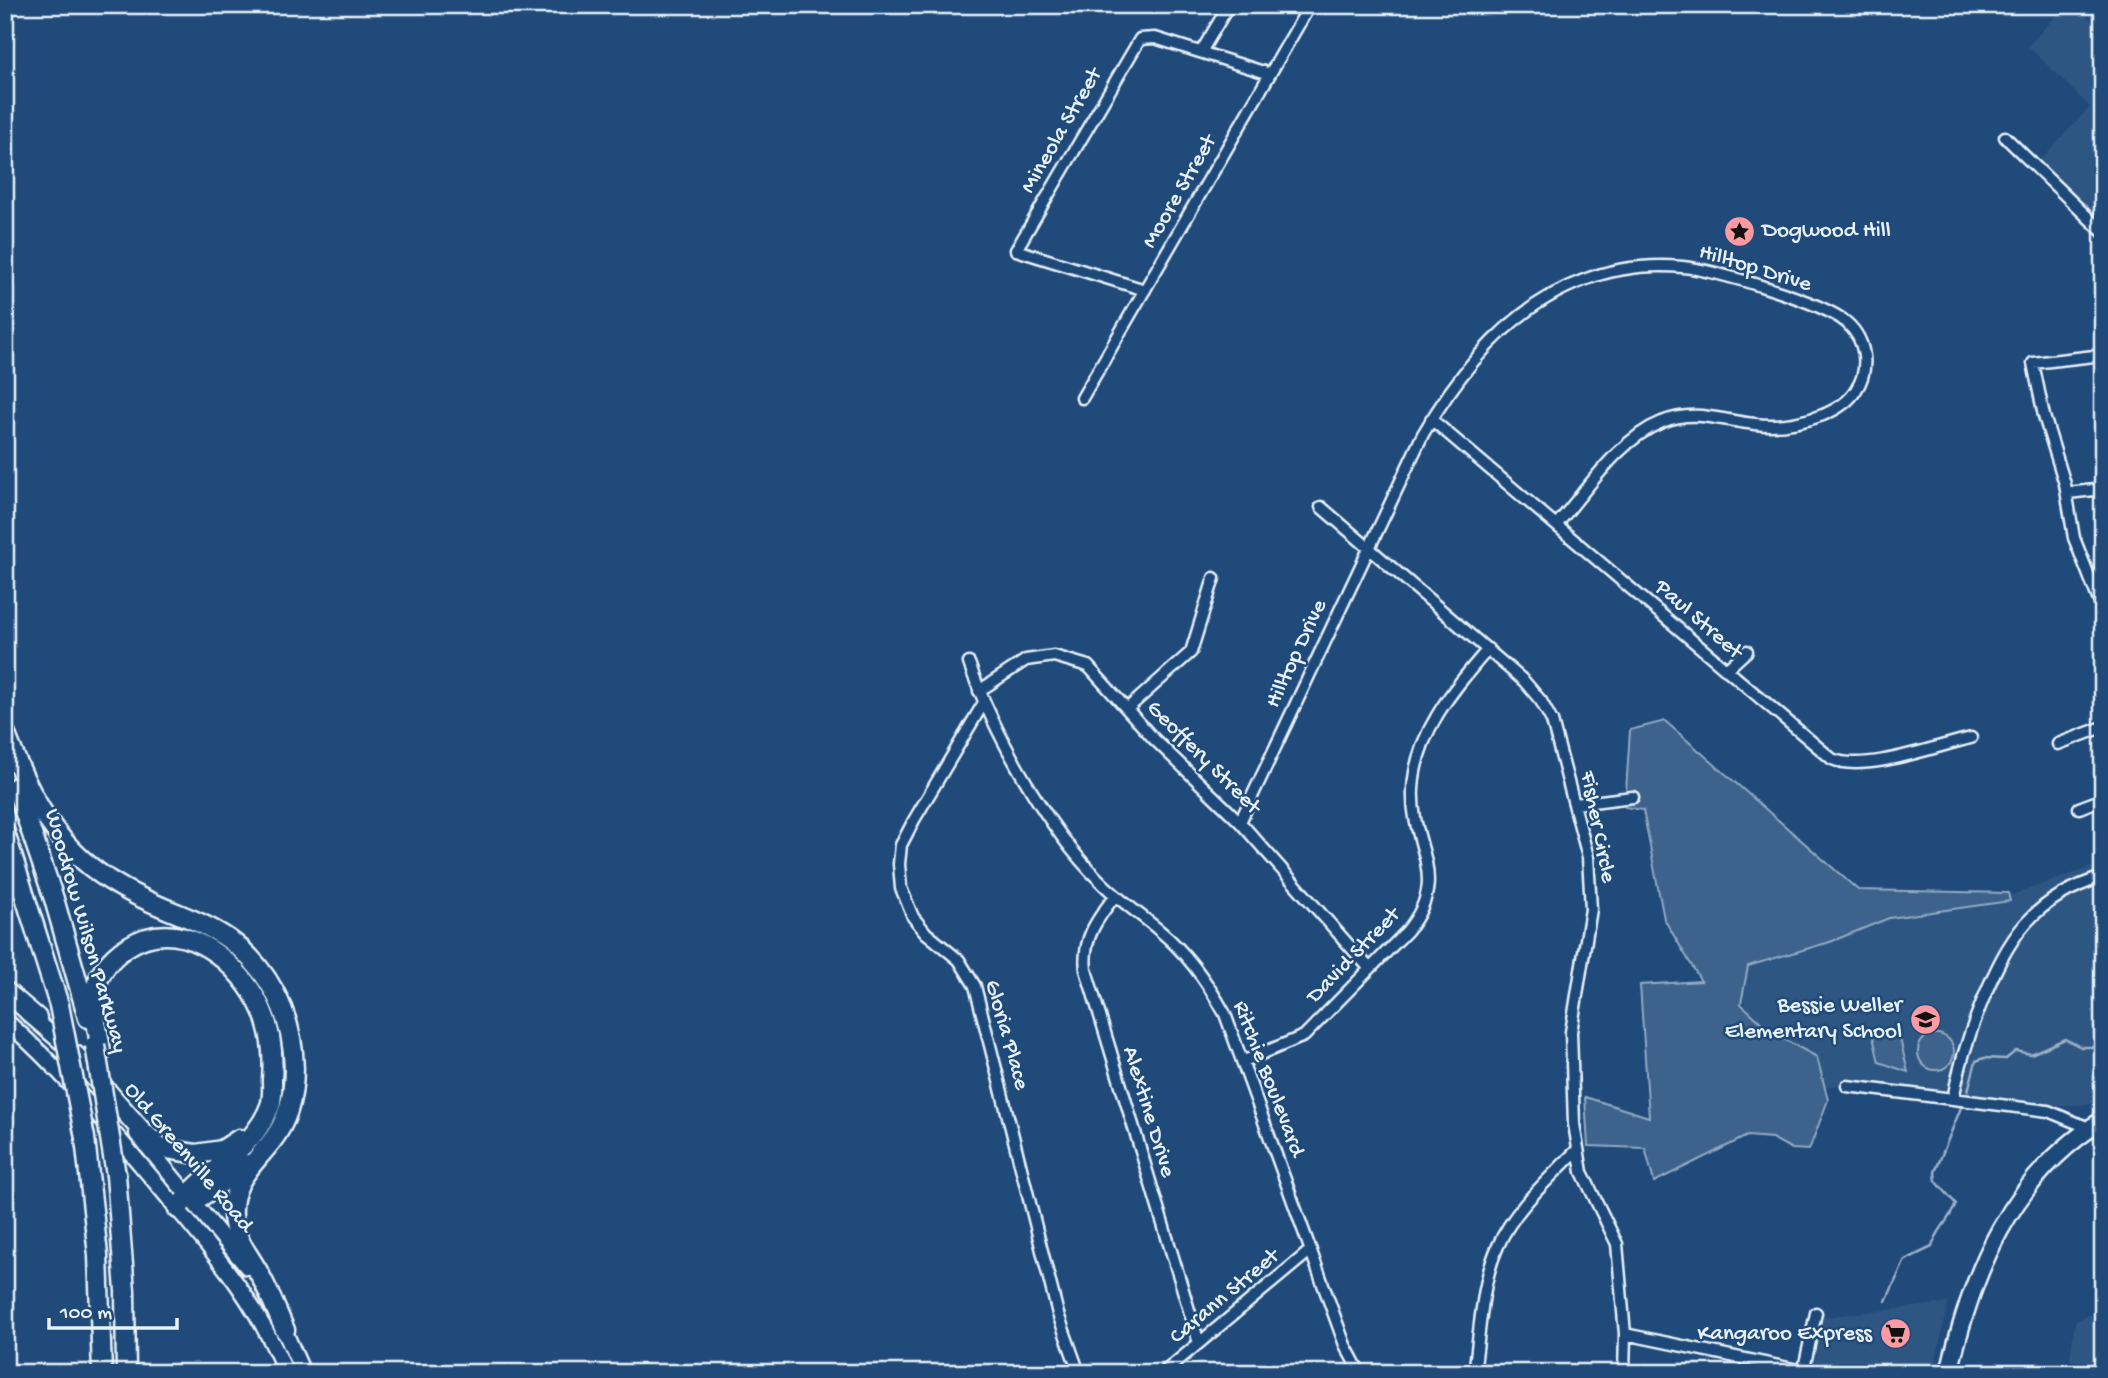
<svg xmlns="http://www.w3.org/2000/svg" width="2108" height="1378" font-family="'Gochi Hand',sans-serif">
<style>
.built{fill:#2e5683}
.green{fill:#3c628c;stroke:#92aac2;stroke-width:2}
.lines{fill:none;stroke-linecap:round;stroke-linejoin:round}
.stream{stroke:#9ab0c7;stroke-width:2.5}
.street-casing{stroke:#e8f1f8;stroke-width:15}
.secondary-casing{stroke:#e8f1f8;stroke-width:19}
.primary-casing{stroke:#e8f1f8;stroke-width:21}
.highway-casing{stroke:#e8f1f8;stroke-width:23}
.street{stroke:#1f4a7a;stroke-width:10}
.secondary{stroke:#1f4a7a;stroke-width:14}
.primary{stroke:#1f4a7a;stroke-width:16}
.highway{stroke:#1f4a7a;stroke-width:18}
.highway-bridge-casing{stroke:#e8f1f8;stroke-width:23;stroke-linecap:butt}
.highway-bridge{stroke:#1f4a7a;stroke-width:18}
.labels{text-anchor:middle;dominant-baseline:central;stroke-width:5;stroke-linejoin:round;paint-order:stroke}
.street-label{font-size:23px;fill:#e8f1f8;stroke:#1f4a7a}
.poi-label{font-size:23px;fill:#e8f1f8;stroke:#1f4a7a;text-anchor:end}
</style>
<rect width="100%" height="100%" fill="#1f4a7a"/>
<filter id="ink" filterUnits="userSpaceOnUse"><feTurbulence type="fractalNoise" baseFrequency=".0143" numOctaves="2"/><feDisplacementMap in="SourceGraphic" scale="14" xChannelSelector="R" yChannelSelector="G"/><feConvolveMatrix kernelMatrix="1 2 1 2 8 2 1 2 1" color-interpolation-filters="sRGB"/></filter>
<g filter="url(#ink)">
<path class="built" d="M 2066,5 L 2103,26 L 2103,226 L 2037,163 L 2090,107 L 2028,46 Z
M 2094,866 L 2103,883 L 2103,1096 L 2091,1104 L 2053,1106 L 1870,1083 L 1756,1092 L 1738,955 L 1892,913 L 2012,895 Z
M 1948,1303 L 1933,1373 L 1812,1373 L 1823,1317 Z
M 2089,1315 L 2103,1317 L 2103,1373 L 2068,1373 L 2075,1322 Z"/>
<path class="green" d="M 1665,721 L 1858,890 L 2008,893 L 2010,901 L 1889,918 L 1830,942 L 1748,966 L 1741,1004 L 1774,1034 L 1817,1057 L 1828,1100 L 1809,1150 L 1792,1149 L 1772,1138 L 1747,1136 L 1654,1182 L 1645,1148 L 1588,1146 L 1585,1097 L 1649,1117 L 1640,985 L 1701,981 L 1664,919 L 1643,810 L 1625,807 L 1630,730 Z
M 1880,1029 L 1894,1029 L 1899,1035 L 1908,1072 L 1879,1062 L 1872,1033 Z
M1918 1052a18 18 0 1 1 36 0a18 18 0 1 1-36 0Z"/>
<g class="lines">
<path class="stream" d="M 1968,1091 L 1976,1061 L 1984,1058 L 2006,1059 L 2016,1051 L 2031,1054 L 2065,1039 L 2081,1047 L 2103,1047
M 1886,1301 L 1905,1260 L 1932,1247 C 1936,1230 1950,1220 1956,1204 L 1936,1181 L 1935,1172 L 1962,1105"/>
<defs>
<path id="street" d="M 1201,52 L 1229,5
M 2005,137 L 2103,232
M 1145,290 L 1016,250 L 1140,39 L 1155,38 L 1270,74
M 2103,355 L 2033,363 L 2044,416 L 2065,484 L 2074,538 L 2103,611
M 1082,398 L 1310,5
M 1431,419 L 1832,759 C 1864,773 1936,746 1971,738
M 2068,493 L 2103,489
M 1321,507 L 1524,681 L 1541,701 L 1552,721 L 1588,857 L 1591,909 L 1571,1032 L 1574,1124 L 1582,1172 L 1617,1244 L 1625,1334 L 1624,1373
M 969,663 C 993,731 1047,829 1099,880 C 1117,899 1140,914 1160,931 C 1188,954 1208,983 1225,1014 L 1345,1345 L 1360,1373
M 1726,670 L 1747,651
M 979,691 L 1026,660 L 1054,656 L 1088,666 L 1153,738 L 1240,822 L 1370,969
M 983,704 L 914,820 L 901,845 L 899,864 L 901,888 L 913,917 L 926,933 L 959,960 L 975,986 L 1058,1314 L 1079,1373
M 1127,709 L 1191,652 L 1214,578
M 2058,744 L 2103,727
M 1575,804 L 1633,797
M 2079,808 L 2103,799
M 1240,822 L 1423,434 C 1460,370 1513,306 1584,280 C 1615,268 1649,264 1683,267 C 1715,270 1824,302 1847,323 C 1866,340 1870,369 1856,390 C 1849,402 1835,410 1823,415 C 1801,423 1778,427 1755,424 C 1722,421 1695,408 1662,422 C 1619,439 1587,490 1557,524
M 1115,896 C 1097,919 1082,939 1086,970 L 1199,1343
M 1244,1061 L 1304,1036 L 1407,931 C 1452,876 1410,847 1413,789 C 1416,732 1453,690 1488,649
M 1847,1086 L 1953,1099
M 2089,1128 L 2048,1111 L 1953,1099 C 1959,1065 1969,1034 1982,1002 C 2008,938 2032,898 2103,877
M 1625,1334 L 1803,1371
M 1163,1373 L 1311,1250
M 1474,1373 C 1480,1333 1481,1283 1498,1246 C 1514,1209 1549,1179 1576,1151
M 1803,1373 L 1816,1313"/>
<path id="secondary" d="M 27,1013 L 70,1050
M 5,1020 C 62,1070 108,1126 157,1184 C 211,1250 252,1292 286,1373
M 137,1134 L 247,1267
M 281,1323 L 303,1373"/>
<path id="primary" d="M 1949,1373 C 1972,1272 2011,1176 2103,1120"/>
<path id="highway" d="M 5,732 C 30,798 56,850 119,886 C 181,923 234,919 274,991 C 298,1035 304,1101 271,1142 C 253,1165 231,1182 233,1215 C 234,1240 250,1255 261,1277 C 270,1294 277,1312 285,1330
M 16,787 L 54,899 L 88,1018
M 5,833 L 59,1005
M 5,991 L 37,1018
M 101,1052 C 99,1031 91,1009 95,989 C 100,971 112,957 127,947 C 178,914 233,956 258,1002 C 271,1026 274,1053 272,1080 C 272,1088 273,1098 270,1106 C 253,1152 203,1170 178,1209
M 75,1055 L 141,1130 L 161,1148 L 196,1154 L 222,1150 L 239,1139
M 85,1138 L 98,1255 L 102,1373
M 116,1175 L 125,1291 L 126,1373
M 202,1196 L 248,1164"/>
</defs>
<use href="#street" class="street-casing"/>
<use href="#secondary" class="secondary-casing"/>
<use href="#primary" class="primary-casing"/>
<use href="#highway" class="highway-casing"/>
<use href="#street" class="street"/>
<use href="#secondary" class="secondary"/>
<use href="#primary" class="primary"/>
<use href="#highway" class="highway"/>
<defs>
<path id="highway-bridge" d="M 59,1005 L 85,1138
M 95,1045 L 116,1175"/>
</defs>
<use href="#highway-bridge" class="highway-bridge-casing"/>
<use href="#highway-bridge" class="highway-bridge"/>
</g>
</g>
<defs>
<symbol id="sight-disc" viewBox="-11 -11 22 22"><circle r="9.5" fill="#ff9aa2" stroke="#1f4a7a"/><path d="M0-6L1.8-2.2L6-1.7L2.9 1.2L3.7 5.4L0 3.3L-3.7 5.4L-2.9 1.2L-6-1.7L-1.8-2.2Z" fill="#111"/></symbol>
<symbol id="school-disc" viewBox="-11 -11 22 22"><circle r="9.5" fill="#ff9aa2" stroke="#1f4a7a"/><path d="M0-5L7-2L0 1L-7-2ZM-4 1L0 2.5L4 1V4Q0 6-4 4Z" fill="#111"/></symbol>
<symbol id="supermarket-disc" viewBox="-11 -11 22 22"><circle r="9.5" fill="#ff9aa2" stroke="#1f4a7a"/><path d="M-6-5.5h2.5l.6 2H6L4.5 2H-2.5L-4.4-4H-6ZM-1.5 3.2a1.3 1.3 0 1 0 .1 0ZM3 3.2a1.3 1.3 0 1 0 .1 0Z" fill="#111"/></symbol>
</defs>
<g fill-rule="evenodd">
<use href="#sight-disc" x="1722" y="214" width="35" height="35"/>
<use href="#school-disc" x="1908" y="1002" width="35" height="35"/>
<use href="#supermarket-disc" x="1878" y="1316" width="35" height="35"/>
</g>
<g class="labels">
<g class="street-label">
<text transform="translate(1062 131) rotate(-60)">Mineola Street</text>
<text transform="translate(1180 192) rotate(-60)">Moore Street</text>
<text transform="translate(1755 269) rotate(17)">Hilltop Drive</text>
<text transform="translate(1698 620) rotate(41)">Paul Street</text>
<text transform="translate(1297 654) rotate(-65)">Hilltop Drive</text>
<text transform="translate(1203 758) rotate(45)">Geoffery Street</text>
<text transform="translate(1597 827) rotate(79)">Fisher Circle</text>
<text transform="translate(85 931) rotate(74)">Woodrow Wilson Parkway</text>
<text transform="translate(1354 956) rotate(-46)">David Street</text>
<text transform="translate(1006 1035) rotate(74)">Gloria Place</text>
<text transform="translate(1268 1079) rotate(69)">Ritchie Boulevard</text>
<text transform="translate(1148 1112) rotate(73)">Alextine Drive</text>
<text transform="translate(188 1158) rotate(50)">Old Greenville Road</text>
<text transform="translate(1225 1297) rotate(-40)">Carann Street</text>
</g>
<g class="poi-label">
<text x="1762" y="231" text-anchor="start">Dogwood Hill</text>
<text x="1902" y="1006">Bessie Weller<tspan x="1902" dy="26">Elementary School</tspan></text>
<text x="1872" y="1334">Kangaroo Express</text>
</g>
</g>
<rect width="2108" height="1378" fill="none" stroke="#1f4a7a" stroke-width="28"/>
<rect x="14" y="14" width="2080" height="1350" fill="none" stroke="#e8f1f8" stroke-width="2.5" filter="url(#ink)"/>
<path d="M49 1318v10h128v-10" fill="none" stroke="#e8f1f8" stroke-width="3.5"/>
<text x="60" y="1318" font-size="21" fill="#e8f1f8" stroke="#1f4a7a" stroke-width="5" paint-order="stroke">100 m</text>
</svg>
